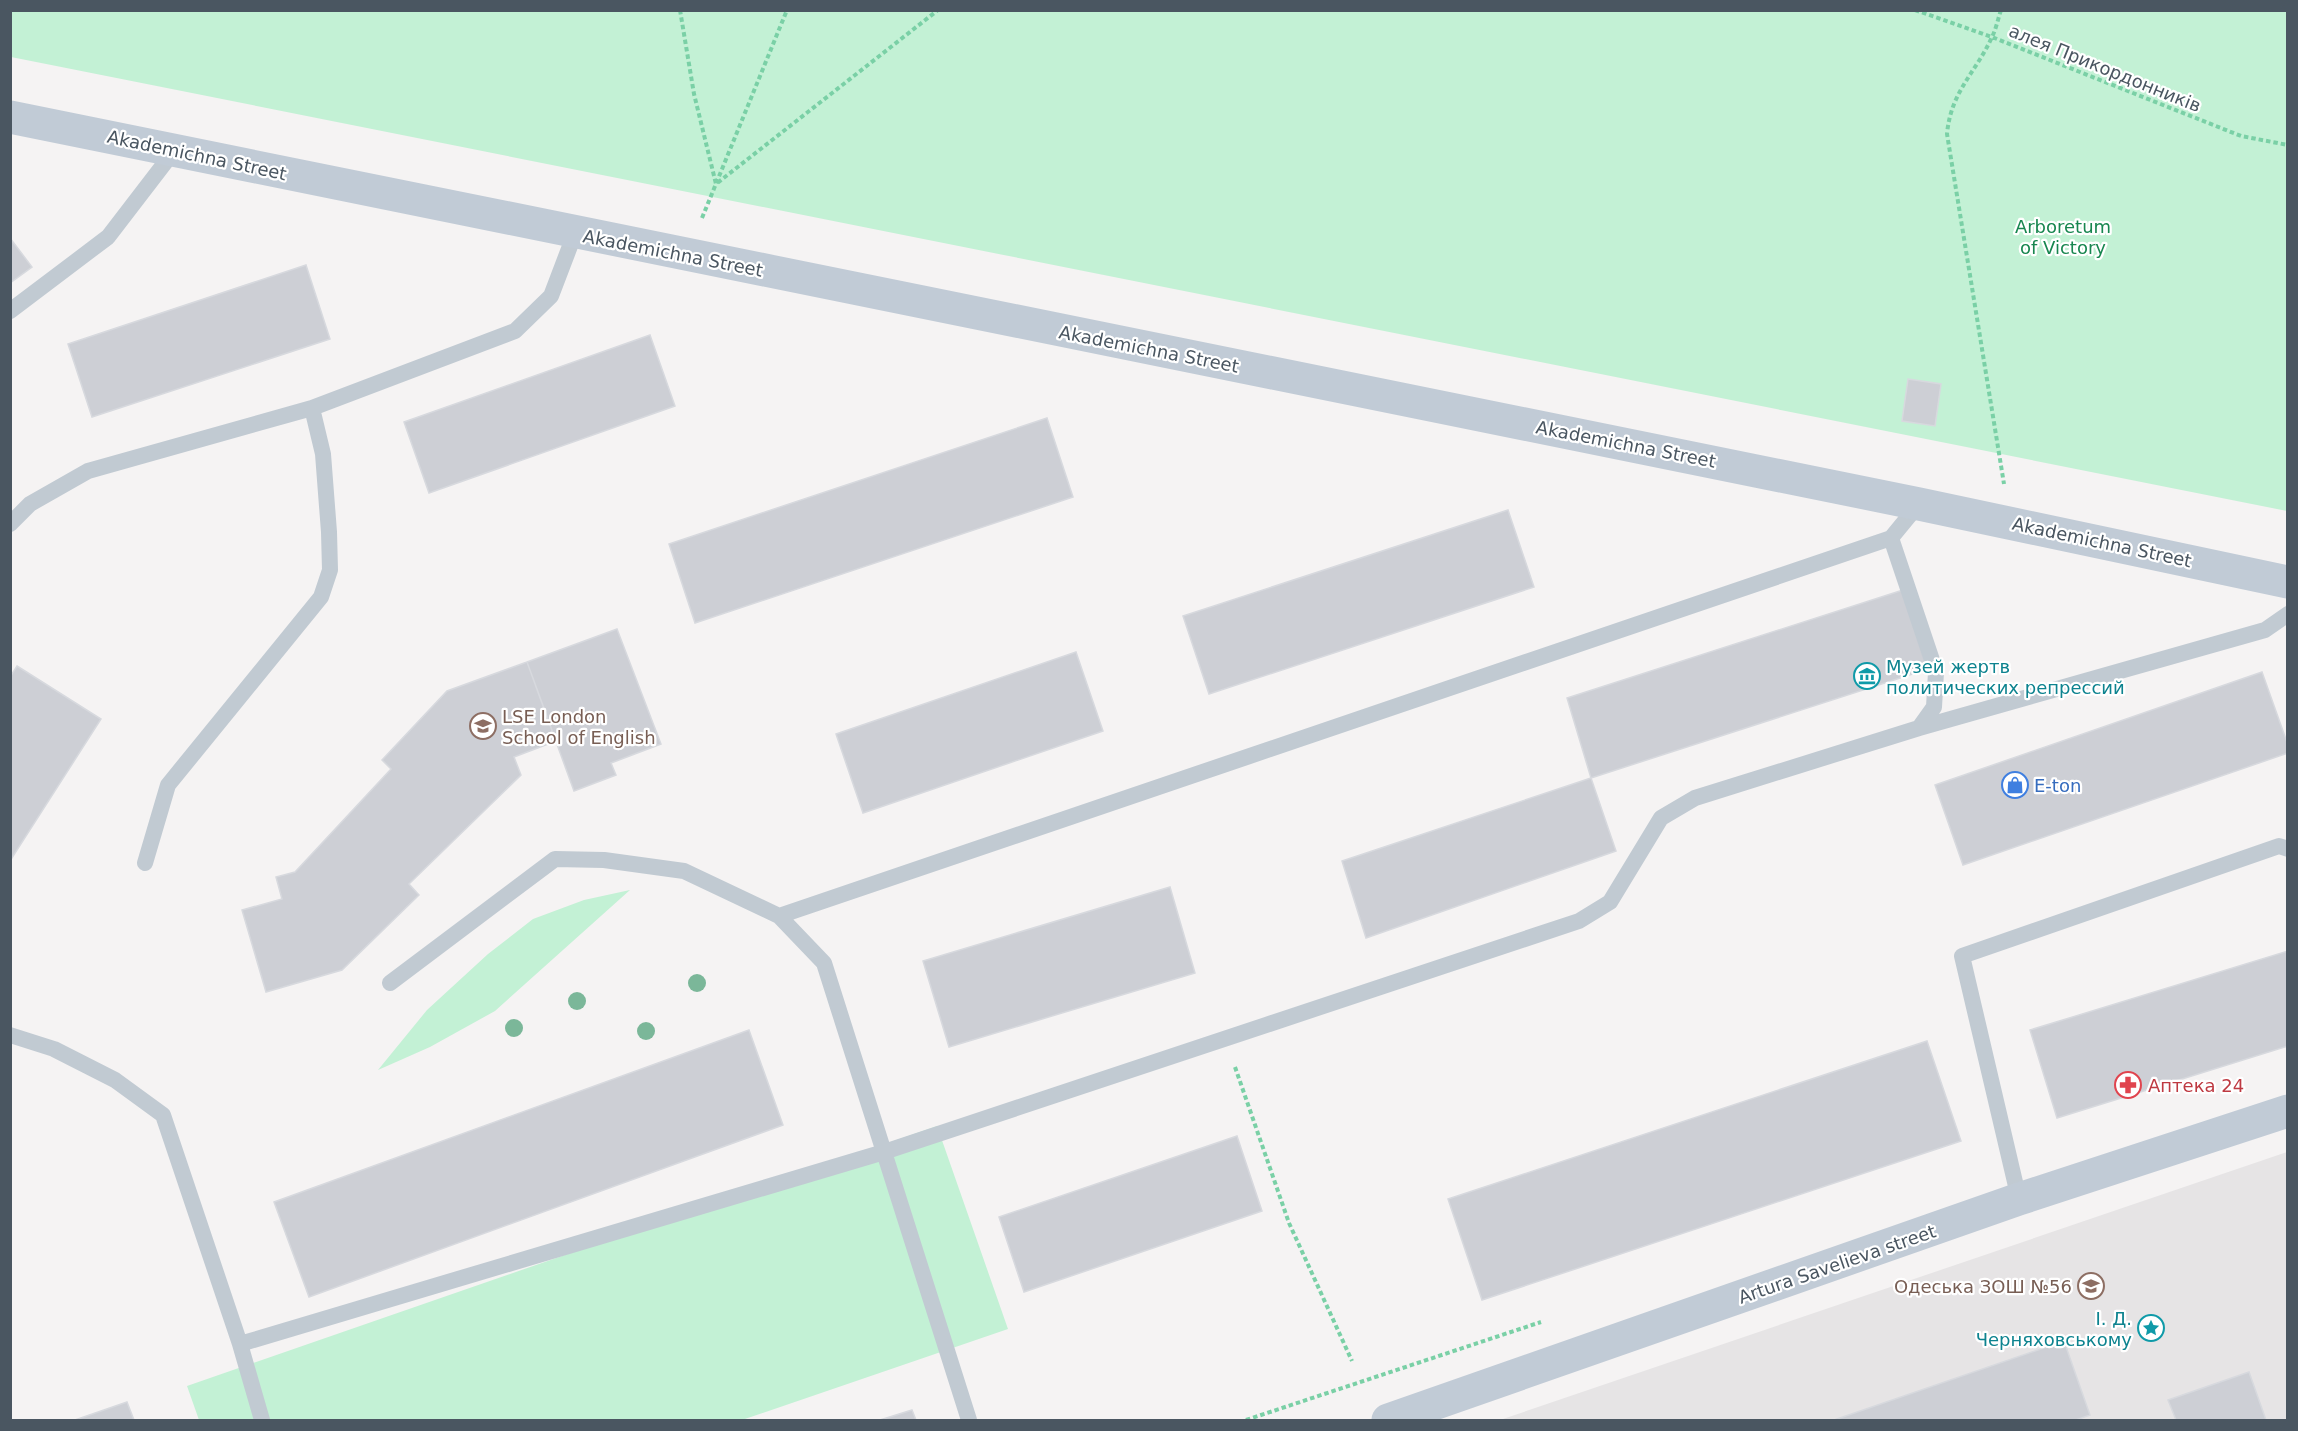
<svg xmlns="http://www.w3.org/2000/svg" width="2298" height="1431" font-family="'DejaVu Sans',sans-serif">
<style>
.education{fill:#e6e4e5}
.green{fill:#c3f1d5}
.building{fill:#cdcfd5;stroke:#d7d9de;stroke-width:1.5}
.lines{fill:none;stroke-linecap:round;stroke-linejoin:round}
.path{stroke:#7ad0a6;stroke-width:4;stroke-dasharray:4.5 3;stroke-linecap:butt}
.lane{stroke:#c1cad2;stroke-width:16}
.secondary{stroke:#c1cbd6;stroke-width:33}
.tree{fill:#7bb799}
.labels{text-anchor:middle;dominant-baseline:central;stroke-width:4.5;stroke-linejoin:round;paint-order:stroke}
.street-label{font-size:18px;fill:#4a5661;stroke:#fff}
.park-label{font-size:18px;fill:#17864f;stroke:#fff}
.culture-label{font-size:18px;fill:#0d838f;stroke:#fff;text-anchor:start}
.education-label{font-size:18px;fill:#785e54;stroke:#fff;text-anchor:start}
.shop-label{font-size:18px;fill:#366cbe;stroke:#fff;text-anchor:start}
.health-label{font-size:18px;fill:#be3a42;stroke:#fff;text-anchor:start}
</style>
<rect width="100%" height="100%" fill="#f5f3f3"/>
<path class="education" d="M 2287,1152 L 2287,1420 L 1500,1420 Z"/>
<path class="green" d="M 10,11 L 2287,11 L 2287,511 L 11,57 Z
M 630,890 L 495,1011 L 430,1047 L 378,1070 L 427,1010 L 488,954 L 533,919 L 584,900 Z
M 937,1126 L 1008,1329 L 742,1420 L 199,1420 L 187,1386 Z"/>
<path class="building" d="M 10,238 L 32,267 L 10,283 Z
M 306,265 L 330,339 L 92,417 L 68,344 Z
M 650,335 L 675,406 L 429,493 L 404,422 Z
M 1908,379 L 1941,384 L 1935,426 L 1902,421 Z
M 1047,418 L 1073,497 L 695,623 L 669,544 Z
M 1508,510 L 1534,587 L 1209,694 L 1183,616 Z
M 1903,590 L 1928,669 L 1591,778 L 1567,698 Z
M 617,629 L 661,744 L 611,763 L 616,775 L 574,791 L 527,662 Z
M 1076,652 L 1103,731 L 863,813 L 836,734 Z
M 527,662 L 556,741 L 514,757 L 521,775 L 409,884 L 419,895 L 342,970 L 266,992 L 242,910 L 282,899 L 276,877 L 295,872 L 391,769 L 382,760 L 447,691 Z
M 17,666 L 101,719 L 10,861 L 10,677 Z
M 2262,672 L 2288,745 L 2288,753 L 1963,865 L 1935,785 Z
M 1591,778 L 1616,851 L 1366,938 L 1342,861 Z
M 1170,887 L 1195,973 L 949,1047 L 923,961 Z
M 2288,951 L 2288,1046 L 2057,1118 L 2030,1030 Z
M 749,1030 L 783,1125 L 309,1297 L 274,1202 Z
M 1927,1041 L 1961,1141 L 1482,1300 L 1448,1199 Z
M 1237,1136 L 1262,1211 L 1024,1292 L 999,1217 Z
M 2064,1341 L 2090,1415 L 2076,1420 L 1834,1420 Z
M 2249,1372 L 2266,1420 L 2176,1420 L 2168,1400 Z
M 127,1402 L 134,1420 L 75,1420 Z
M 912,1410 L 916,1420 L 880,1420 Z"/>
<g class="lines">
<path class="path" d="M 680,10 L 694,94 L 716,184 L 938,10
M 1915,10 L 1992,37 L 2241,136 L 2288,145
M 2001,10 C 1998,19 1996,29 1992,37 C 1975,74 1951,91 1947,134 L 2004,484
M 702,218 L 787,10
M 1235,1067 L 1289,1223 L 1352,1361
M 1246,1420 L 1541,1322"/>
<path class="lane" d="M 10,311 L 108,237 L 174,151
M 10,524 L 30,504 L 88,471 L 312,408 L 515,331 L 551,296 L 575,233
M 1919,728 L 2265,630 L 2288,614
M 145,863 L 168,785 L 321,597 L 330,570 L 329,532 L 323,454 L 312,408
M 779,916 L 1891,538 L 1919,504
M 390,983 L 555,859 L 604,860 L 684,871 L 779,916 L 824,963 L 969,1420
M 10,1035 L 54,1049 L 115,1080 L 163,1115 L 240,1344 L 262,1420
M 2019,1199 L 1962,956 L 2279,846 L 2288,849
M 240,1344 L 884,1152 L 1579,921 L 1610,902 L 1661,818 L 1695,798 L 1919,728 L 1934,707 L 1936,672 L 1891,538"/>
<path class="secondary" d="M 10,117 L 1919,504 L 2288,582
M 1388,1420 L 2019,1199 L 2288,1111"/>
</g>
<g class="tree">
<circle cx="697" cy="983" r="9"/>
<circle cx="577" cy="1001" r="9"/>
<circle cx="514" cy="1028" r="9"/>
<circle cx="646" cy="1031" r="9"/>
</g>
<defs>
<symbol id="museum-ring" viewBox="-11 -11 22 22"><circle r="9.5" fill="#fff" stroke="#0f9aa8" stroke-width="1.5"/><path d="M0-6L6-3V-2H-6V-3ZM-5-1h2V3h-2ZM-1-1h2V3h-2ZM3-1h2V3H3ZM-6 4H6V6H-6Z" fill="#0f9aa8"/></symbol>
<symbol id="school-ring" viewBox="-11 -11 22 22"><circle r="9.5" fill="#fff" stroke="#8d6e63" stroke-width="1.5"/><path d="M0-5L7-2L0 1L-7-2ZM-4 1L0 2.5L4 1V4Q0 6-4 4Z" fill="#8d6e63"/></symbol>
<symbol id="shop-ring" viewBox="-11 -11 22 22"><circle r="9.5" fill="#fff" stroke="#3f7fe0" stroke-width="1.5"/><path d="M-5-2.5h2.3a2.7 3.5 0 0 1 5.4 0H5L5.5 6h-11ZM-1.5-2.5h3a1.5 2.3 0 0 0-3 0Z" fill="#3f7fe0"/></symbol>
<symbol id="pharmacy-ring" viewBox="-11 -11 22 22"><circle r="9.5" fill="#fff" stroke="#e0444e" stroke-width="1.5"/><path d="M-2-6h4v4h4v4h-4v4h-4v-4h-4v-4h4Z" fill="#e0444e"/></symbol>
<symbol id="sight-ring" viewBox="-11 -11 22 22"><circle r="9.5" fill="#fff" stroke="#0f9aa8" stroke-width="1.5"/><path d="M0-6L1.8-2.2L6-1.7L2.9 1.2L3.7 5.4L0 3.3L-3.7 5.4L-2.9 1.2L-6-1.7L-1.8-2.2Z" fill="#0f9aa8"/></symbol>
</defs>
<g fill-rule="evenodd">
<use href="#museum-ring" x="1852" y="661" width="30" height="30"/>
<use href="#school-ring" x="468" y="711" width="30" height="30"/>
<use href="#shop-ring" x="2000" y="770" width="30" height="30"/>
<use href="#pharmacy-ring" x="2113" y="1070" width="30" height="30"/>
<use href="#school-ring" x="2076" y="1271" width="30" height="30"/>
<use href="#sight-ring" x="2136" y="1313" width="30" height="30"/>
</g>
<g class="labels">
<g class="street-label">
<text transform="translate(2105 68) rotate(22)">алея Прикордонників</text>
<text transform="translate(197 155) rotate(12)">Akademichna Street</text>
<text transform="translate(673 253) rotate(11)">Akademichna Street</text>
<text transform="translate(1149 349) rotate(11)">Akademichna Street</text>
<text transform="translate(1626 444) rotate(11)">Akademichna Street</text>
<text transform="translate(2102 542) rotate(12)">Akademichna Street</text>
<text transform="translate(1837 1264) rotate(-19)">Artura Savelieva street</text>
</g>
<g class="park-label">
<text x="2063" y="226">Arboretum<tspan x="2063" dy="21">of Victory</tspan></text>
</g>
<g class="culture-label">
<text x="1886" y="666">Музей жертв<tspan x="1886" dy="21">политических репрессий</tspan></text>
<text x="2132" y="1318" text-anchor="end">І. Д.<tspan x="2132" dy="21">Черняховському</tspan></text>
</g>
<g class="education-label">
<text x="502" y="716">LSE London<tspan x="502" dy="21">School of English</tspan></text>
<text x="2072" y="1286" text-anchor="end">Одеська ЗОШ №56</text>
</g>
<g class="shop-label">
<text x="2034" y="785">E-ton</text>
</g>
<g class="health-label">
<text x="2148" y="1085">Аптека 24</text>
</g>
</g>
<rect width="2298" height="1431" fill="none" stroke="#4a5661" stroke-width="24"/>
</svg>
